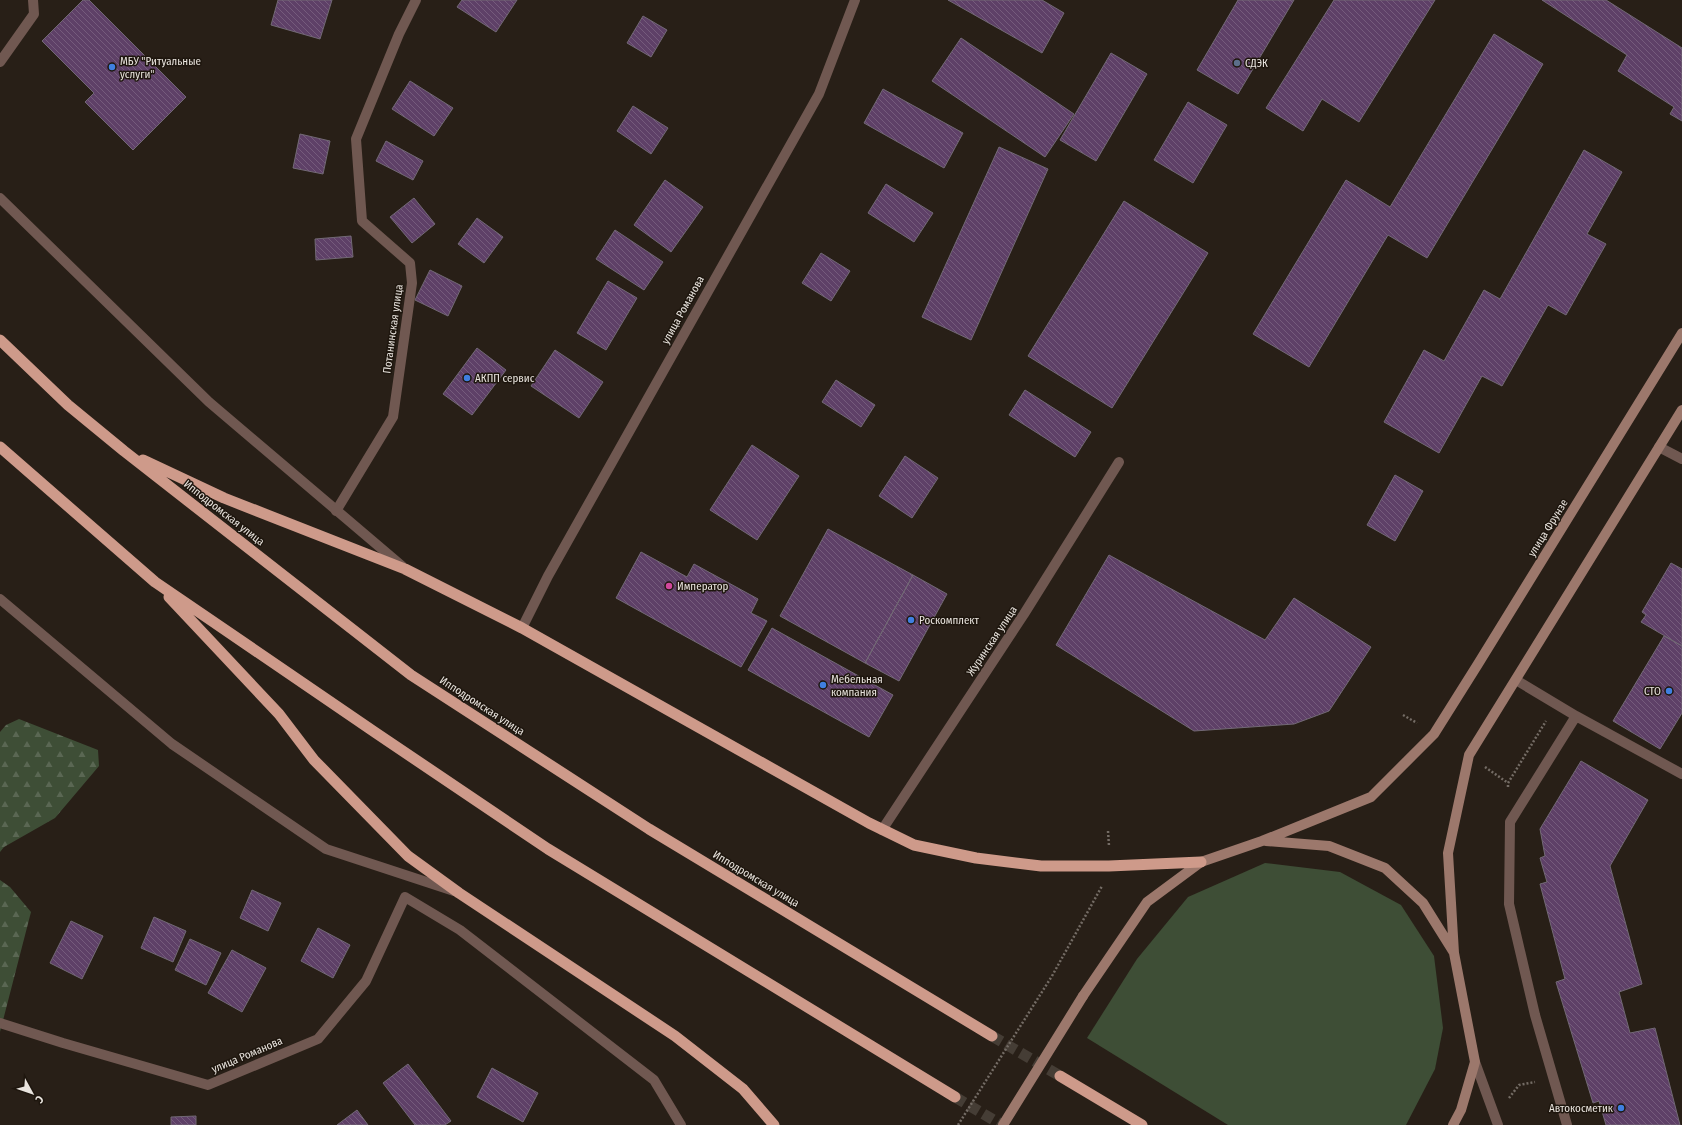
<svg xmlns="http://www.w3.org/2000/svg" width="1682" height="1125" font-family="'Fira Sans Condensed',sans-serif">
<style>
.green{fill:#3e4e36}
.forest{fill:url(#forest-firs)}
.building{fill:url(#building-back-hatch);stroke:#726975}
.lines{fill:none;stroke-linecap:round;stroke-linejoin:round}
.trunk-tunnel{stroke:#453d35;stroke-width:11;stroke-dasharray:11 5.5;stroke-linecap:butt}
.path{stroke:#746c65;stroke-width:2.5;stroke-dasharray:2 2;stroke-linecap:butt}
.service{stroke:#705851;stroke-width:10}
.minor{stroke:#705851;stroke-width:10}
.tertiary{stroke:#705851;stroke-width:10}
.secondary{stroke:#9c786c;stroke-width:10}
.trunk{stroke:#ce9a8a;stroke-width:11}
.path-bridge{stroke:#746c65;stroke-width:2.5;stroke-dasharray:2 2;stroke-linecap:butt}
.secondary-bridge{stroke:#9c786c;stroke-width:10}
.service-dot{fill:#5c6f8a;stroke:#1e160e;stroke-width:1.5}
.shop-dot{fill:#3f7fe0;stroke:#1e160e;stroke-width:1.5}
.hotel-dot{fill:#d1479c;stroke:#1e160e;stroke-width:1.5}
.labels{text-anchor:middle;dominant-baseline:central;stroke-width:3;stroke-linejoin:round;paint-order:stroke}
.poi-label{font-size:11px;fill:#e9e4de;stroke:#1e160e;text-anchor:start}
.street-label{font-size:11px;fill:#e9e4de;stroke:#1e160e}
</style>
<defs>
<pattern id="forest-firs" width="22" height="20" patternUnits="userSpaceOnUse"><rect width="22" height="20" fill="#3e4e36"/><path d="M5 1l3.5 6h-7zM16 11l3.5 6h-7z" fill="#5a6753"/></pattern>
<pattern id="building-back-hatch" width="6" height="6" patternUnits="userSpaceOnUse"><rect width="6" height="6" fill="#5e4067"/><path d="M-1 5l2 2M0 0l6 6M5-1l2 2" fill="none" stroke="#755b7c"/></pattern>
</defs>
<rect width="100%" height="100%" fill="#281f17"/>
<path class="green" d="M 1265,863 L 1340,872 L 1401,905 L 1434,956 L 1443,1028 L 1435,1069 L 1406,1125 L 1228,1125 L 1087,1038 L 1137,959 L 1188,897 Z"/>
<path class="forest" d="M 19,719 L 98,750 L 99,766 L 55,818 L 4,847 L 0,852 L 0,732 L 6,725 Z
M 0,880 L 10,887 L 31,912 L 0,1032 Z"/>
<path class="building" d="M 83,0 L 89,0 L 186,97 L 133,150 L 85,102 L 94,93 L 42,41 Z
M 278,0 L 332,0 L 320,39 L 271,25 Z
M 462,0 L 517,0 L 496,32 L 457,7 Z
M 948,0 L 1042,0 L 1064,13 L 1042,53 Z
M 1238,0 L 1294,0 L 1238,94 L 1197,70 Z
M 1334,0 L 1435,0 L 1359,122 L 1322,99 L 1303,131 L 1266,108 Z
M 1542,0 L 1606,0 L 1682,48 L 1682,121 L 1670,114 L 1674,107 L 1618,71 L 1627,55 Z
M 643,16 L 667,30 L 651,57 L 627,43 Z
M 1494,34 L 1543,64 L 1427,258 L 1388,235 L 1309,367 L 1253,334 L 1346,180 L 1390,207 Z
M 961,38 L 1074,114 L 1045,157 L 932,81 Z
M 1111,53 L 1147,74 L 1096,161 L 1060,140 Z
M 410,81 L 453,108 L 434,136 L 392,109 Z
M 883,89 L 963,133 L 944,168 L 864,123 Z
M 1188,102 L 1227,125 L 1193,183 L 1154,160 Z
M 633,106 L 668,128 L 651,154 L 617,131 Z
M 300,134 L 330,141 L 323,174 L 293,168 Z
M 386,141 L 423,161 L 413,180 L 376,161 Z
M 999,147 L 1048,169 L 971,340 L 922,317 Z
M 1584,150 L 1622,172 L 1587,234 L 1606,244 L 1566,315 L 1548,305 L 1502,386 L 1482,376 L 1439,453 L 1384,422 L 1424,350 L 1444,361 L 1484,290 L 1500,299 Z
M 665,180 L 703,207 L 671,252 L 634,225 Z
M 886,184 L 933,213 L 914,242 L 868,213 Z
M 414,198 L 435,224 L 412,243 L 390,217 Z
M 1124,201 L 1208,253 L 1112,408 L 1028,356 Z
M 477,218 L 503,237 L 484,263 L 458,244 Z
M 615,230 L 663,262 L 644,290 L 596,259 Z
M 351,236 L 353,257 L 316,260 L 315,239 Z
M 821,253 L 850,271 L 831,301 L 802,283 Z
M 430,270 L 462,286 L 448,316 L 415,300 Z
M 608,281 L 637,298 L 606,350 L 577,333 Z
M 477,348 L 506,370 L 472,415 L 443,394 Z
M 555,350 L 603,382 L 579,418 L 531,386 Z
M 836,380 L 875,405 L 861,427 L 822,402 Z
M 1025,390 L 1091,432 L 1075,457 L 1009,415 Z
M 752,445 L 799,476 L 757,540 L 710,510 Z
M 905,456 L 938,478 L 912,518 L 879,496 Z
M 1395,475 L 1423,491 L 1395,541 L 1367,525 Z
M 828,529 L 913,575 L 865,663 L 780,616 Z
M 641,552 L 687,577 L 694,564 L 758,599 L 751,613 L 767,621 L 741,667 L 616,598 Z
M 1109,555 L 1265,640 L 1294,598 L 1371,647 L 1329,711 L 1294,724 L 1194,731 L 1056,645 Z
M 1671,563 L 1682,569 L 1682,646 L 1641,622 L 1646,615 L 1642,612 Z
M 913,575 L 947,594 L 899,681 L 865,663 Z
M 772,628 L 893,695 L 869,737 L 748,670 Z
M 1664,636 L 1682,646 L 1682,713 L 1660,749 L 1613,721 Z
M 1581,761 L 1648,800 L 1610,866 L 1642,984 L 1619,992 L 1630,1033 L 1655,1028 L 1680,1125 L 1606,1125 L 1599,1101 L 1593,1103 L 1556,982 L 1565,979 L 1540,884 L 1547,882 L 1540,858 L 1545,856 L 1540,829 Z
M 252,890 L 281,903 L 268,931 L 240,918 Z
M 154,917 L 186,931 L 173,962 L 141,948 Z
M 71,921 L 103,936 L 82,979 L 50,963 Z
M 318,928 L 350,945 L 333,978 L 301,961 Z
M 190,939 L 221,953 L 206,985 L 175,970 Z
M 232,950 L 266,968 L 242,1012 L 208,993 Z
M 408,1064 L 451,1121 L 445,1125 L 415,1125 L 383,1083 Z
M 492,1068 L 538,1093 L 523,1122 L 477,1097 Z
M 357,1110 L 368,1125 L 337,1125 Z
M 196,1116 L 196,1125 L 171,1125 L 171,1117 Z"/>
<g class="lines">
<path class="trunk-tunnel" d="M 992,1036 L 1060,1076
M 955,1097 L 1002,1125"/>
<path class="path" d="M 1403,715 L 1417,723
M 1485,767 L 1508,783
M 1508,787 L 1508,783 L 1546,721
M 1108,831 L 1109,846
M 1052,976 L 1102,886
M 1509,1098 L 1519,1085 L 1535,1082"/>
<path class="service" d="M 0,62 L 34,14 L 33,0
M 0,198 L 209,402 L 402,566
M 1659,447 L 1682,459
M 0,599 L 172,744 L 326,849 L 454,891
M 1516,680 L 1576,716 L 1682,774
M 1567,1125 L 1535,1015 L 1509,904 L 1510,822 L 1576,716"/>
<path class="minor" d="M 336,511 L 393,417 L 412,283 L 410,263 L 362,221 L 356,139 L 399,34 L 416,0
M 522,628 L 548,576 L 819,94 L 855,0
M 882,830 L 1024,614 L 1119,462
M 0,1023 L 63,1043 L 208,1085 L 318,1039 L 366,981 L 405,897 L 460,930 L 654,1080 L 681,1125"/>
<path class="tertiary" d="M 1475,1062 L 1498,1125"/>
<path class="secondary" d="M 1266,841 L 1329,846 L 1385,868 L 1423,903 L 1453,951
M 1083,996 L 1147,902 L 1201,862 L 1262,841 L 1371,797 L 1434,734 L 1478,664 L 1682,333
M 1453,1125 L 1461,1110 L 1475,1062 L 1454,953 L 1448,853 L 1469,755 L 1682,410"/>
<path class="trunk" d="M 0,340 L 68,405 L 124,451 L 411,675 L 649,829 L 992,1036
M 0,447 L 155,582 L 376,733 L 548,849 L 955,1097
M 143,460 L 224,498 L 405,569 L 522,628 L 869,823 L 914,845 L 976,858 L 1041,866 L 1109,866 L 1201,862
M 169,597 L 279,714 L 314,760 L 408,856 L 459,893 L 675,1036 L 743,1089 L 774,1125
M 1060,1076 L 1142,1125"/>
<path class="path-bridge" d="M 958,1125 L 1052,976"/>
<path class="secondary-bridge" d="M 1003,1125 L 1083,996"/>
</g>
<circle class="service-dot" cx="1237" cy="63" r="4"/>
<g class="shop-dot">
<circle cx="112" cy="67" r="4"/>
<circle cx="467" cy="378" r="4"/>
<circle cx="911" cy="620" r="4"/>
<circle cx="823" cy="685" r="4"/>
<circle cx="1669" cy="691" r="4"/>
<circle cx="1621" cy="1108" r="4"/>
</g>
<circle class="hotel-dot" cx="669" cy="586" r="4"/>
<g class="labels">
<g class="poi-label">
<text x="120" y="61">МБУ "Ритуальные<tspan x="120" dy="13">услуги"</tspan></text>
<text x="1245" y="63">СДЭК</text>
<text x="475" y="378">АКПП сервис</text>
<text x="677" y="586">Император</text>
<text x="919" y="620">Роскомплект</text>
<text x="831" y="679">Мебельная<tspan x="831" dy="13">компания</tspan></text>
<text x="1661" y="691" text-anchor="end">СТО</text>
<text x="1613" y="1108" text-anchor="end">Автокосметик</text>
</g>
<g class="street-label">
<text transform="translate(683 310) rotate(-61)">улица Романова</text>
<text transform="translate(393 329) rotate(-82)">Потанинская улица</text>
<text transform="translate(224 513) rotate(38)">Ипподромская улица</text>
<text transform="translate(1548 528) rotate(-58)">улица Фрунзе</text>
<text transform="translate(992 641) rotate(-56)">Журинская улица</text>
<text transform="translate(482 706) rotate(33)">Ипподромская улица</text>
<text transform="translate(756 879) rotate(31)">Ипподромская улица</text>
<text transform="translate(247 1055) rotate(-23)">улица Романова</text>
</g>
</g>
<g transform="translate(32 1093) rotate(130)" stroke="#1e160e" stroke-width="3" paint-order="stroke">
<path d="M0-3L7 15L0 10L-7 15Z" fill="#e9e4de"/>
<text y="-6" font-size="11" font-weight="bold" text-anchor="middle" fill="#e9e4de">С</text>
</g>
</svg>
